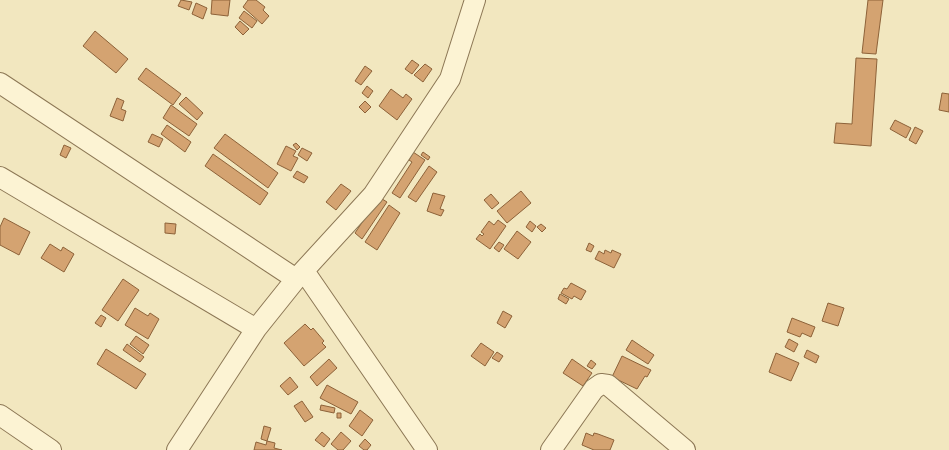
<svg xmlns="http://www.w3.org/2000/svg" width="949" height="450" font-family="'Roboto Serif',serif">
<style>
.building{fill:#d4a371;stroke:#8d6239}
.lines{fill:none;stroke-linecap:round;stroke-linejoin:round}
.minor-casing{stroke:#8c7755;stroke-width:22}
.minor{stroke:#fcf3d3;stroke-width:20}
</style>
<rect width="100%" height="100%" fill="#f2e7bf"/>
<path class="building" d="M 181,0 L 192,2 L 189,10 L 178,6 Z
M 212,0 L 230,0 L 228,16 L 211,14 Z
M 248,0 L 256,0 L 265,7 L 263,10 L 269,16 L 262,24 L 243,7 Z
M 868,0 L 883,0 L 876,54 L 862,53 Z
M 196,3 L 207,8 L 203,19 L 192,14 Z
M 244,11 L 257,21 L 252,28 L 239,18 Z
M 240,21 L 249,29 L 243,35 L 235,27 Z
M 95,31 L 128,59 L 116,73 L 83,46 Z
M 856,58 L 877,59 L 871,146 L 834,143 L 836,123 L 852,124 Z
M 412,60 L 419,65 L 412,74 L 405,69 Z
M 425,64 L 432,69 L 423,82 L 414,75 Z
M 365,66 L 372,71 L 361,85 L 355,81 Z
M 146,68 L 181,94 L 173,105 L 138,79 Z
M 367,86 L 373,91 L 368,98 L 362,93 Z
M 391,89 L 403,98 L 406,94 L 412,99 L 397,120 L 379,106 Z
M 942,93 L 949,94 L 949,112 L 939,110 Z
M 186,97 L 203,113 L 197,120 L 179,104 Z
M 117,98 L 124,101 L 121,109 L 126,111 L 123,121 L 110,116 Z
M 365,101 L 371,107 L 365,113 L 359,107 Z
M 171,105 L 197,124 L 189,136 L 163,118 Z
M 895,120 L 911,128 L 906,138 L 890,129 Z
M 167,125 L 191,142 L 185,152 L 161,134 Z
M 915,127 L 923,131 L 916,144 L 909,140 Z
M 152,134 L 163,139 L 159,147 L 148,142 Z
M 225,134 L 278,173 L 268,188 L 214,148 Z
M 296,143 L 300,147 L 297,150 L 293,145 Z
M 64,145 L 71,148 L 66,158 L 60,155 Z
M 286,146 L 296,151 L 293,156 L 298,158 L 291,171 L 277,164 Z
M 302,148 L 312,153 L 307,161 L 298,155 Z
M 413,152 L 425,160 L 400,198 L 392,193 L 412,162 L 409,160 Z
M 423,152 L 430,157 L 428,160 L 421,155 Z
M 213,154 L 268,193 L 260,205 L 205,166 Z
M 429,166 L 437,172 L 416,202 L 408,197 Z
M 297,171 L 308,177 L 304,183 L 293,177 Z
M 341,184 L 351,191 L 336,210 L 326,202 Z
M 521,191 L 531,203 L 507,223 L 497,211 Z
M 433,193 L 445,196 L 440,209 L 444,210 L 441,216 L 427,211 Z
M 491,194 L 499,203 L 492,209 L 484,200 Z
M 379,197 L 387,202 L 362,239 L 355,233 Z
M 389,205 L 400,213 L 377,250 L 365,242 Z
M 4,218 L 30,232 L 19,255 L 0,245 L 0,227 Z
M 498,220 L 506,226 L 490,249 L 476,239 L 480,234 L 482,236 L 484,234 L 481,232 L 489,221 L 494,225 Z
M 530,221 L 536,226 L 532,232 L 526,227 Z
M 165,223 L 176,224 L 175,234 L 165,233 Z
M 541,224 L 546,228 L 542,232 L 537,227 Z
M 517,231 L 531,242 L 518,259 L 504,249 Z
M 499,242 L 504,245 L 499,252 L 494,248 Z
M 589,243 L 594,246 L 591,252 L 586,250 Z
M 50,244 L 61,251 L 63,247 L 74,254 L 64,272 L 41,258 Z
M 605,250 L 611,253 L 612,250 L 621,254 L 614,268 L 595,259 L 599,251 L 604,254 Z
M 123,279 L 139,290 L 118,321 L 102,310 Z
M 571,283 L 586,291 L 581,300 L 574,296 L 572,299 L 561,293 L 564,288 L 567,289 Z
M 560,294 L 569,299 L 566,304 L 558,299 Z
M 828,303 L 844,308 L 838,326 L 822,321 Z
M 135,308 L 148,316 L 150,313 L 159,319 L 148,339 L 125,325 Z
M 503,311 L 512,316 L 505,328 L 497,323 Z
M 101,315 L 106,318 L 101,327 L 95,323 Z
M 792,318 L 815,327 L 811,337 L 802,333 L 800,337 L 787,332 Z
M 305,324 L 311,330 L 313,328 L 324,341 L 322,343 L 326,347 L 304,366 L 284,343 Z
M 136,336 L 149,345 L 143,354 L 130,344 Z
M 789,339 L 798,344 L 794,352 L 785,347 Z
M 632,340 L 654,355 L 648,364 L 626,350 Z
M 481,343 L 494,352 L 485,366 L 471,356 Z
M 127,344 L 144,357 L 140,362 L 123,350 Z
M 106,349 L 146,374 L 136,389 L 97,364 Z
M 807,350 L 819,356 L 816,363 L 804,357 Z
M 497,352 L 503,356 L 499,362 L 492,358 Z
M 776,353 L 799,363 L 791,381 L 769,372 Z
M 622,356 L 651,370 L 647,377 L 645,376 L 637,389 L 612,377 Z
M 329,359 L 337,368 L 317,386 L 310,377 Z
M 572,359 L 592,373 L 583,386 L 563,373 Z
M 591,360 L 596,364 L 592,369 L 587,366 Z
M 290,377 L 298,387 L 288,395 L 280,386 Z
M 327,385 L 358,402 L 351,414 L 320,398 Z
M 302,401 L 313,417 L 305,422 L 294,406 Z
M 321,405 L 335,408 L 334,413 L 320,410 Z
M 360,410 L 373,420 L 362,436 L 349,426 Z
M 337,413 L 341,413 L 341,418 L 337,418 Z
M 264,426 L 271,428 L 267,441 L 261,439 Z
M 322,432 L 330,439 L 324,447 L 315,440 Z
M 341,432 L 351,441 L 343,450 L 338,450 L 331,444 Z
M 586,433 L 593,436 L 594,433 L 598,434 L 614,440 L 610,450 L 594,450 L 582,445 Z
M 365,439 L 371,445 L 367,450 L 364,450 L 359,446 Z
M 267,441 L 275,443 L 274,448 L 282,450 L 254,450 L 256,442 L 266,445 Z"/>
<g class="lines">
<defs>
<path id="minor" d="M 0,83 L 296,279
M 0,177 L 256,329
M 304,271 L 427,450
M 0,415 L 51,450
M 177,450 L 256,329 L 296,279 L 373,195 L 450,79 L 475,0
M 551,450 L 594,389 L 601,384 L 608,385 L 685,450"/>
</defs>
<use href="#minor" class="minor-casing"/>
<use href="#minor" class="minor"/>
</g>
</svg>
